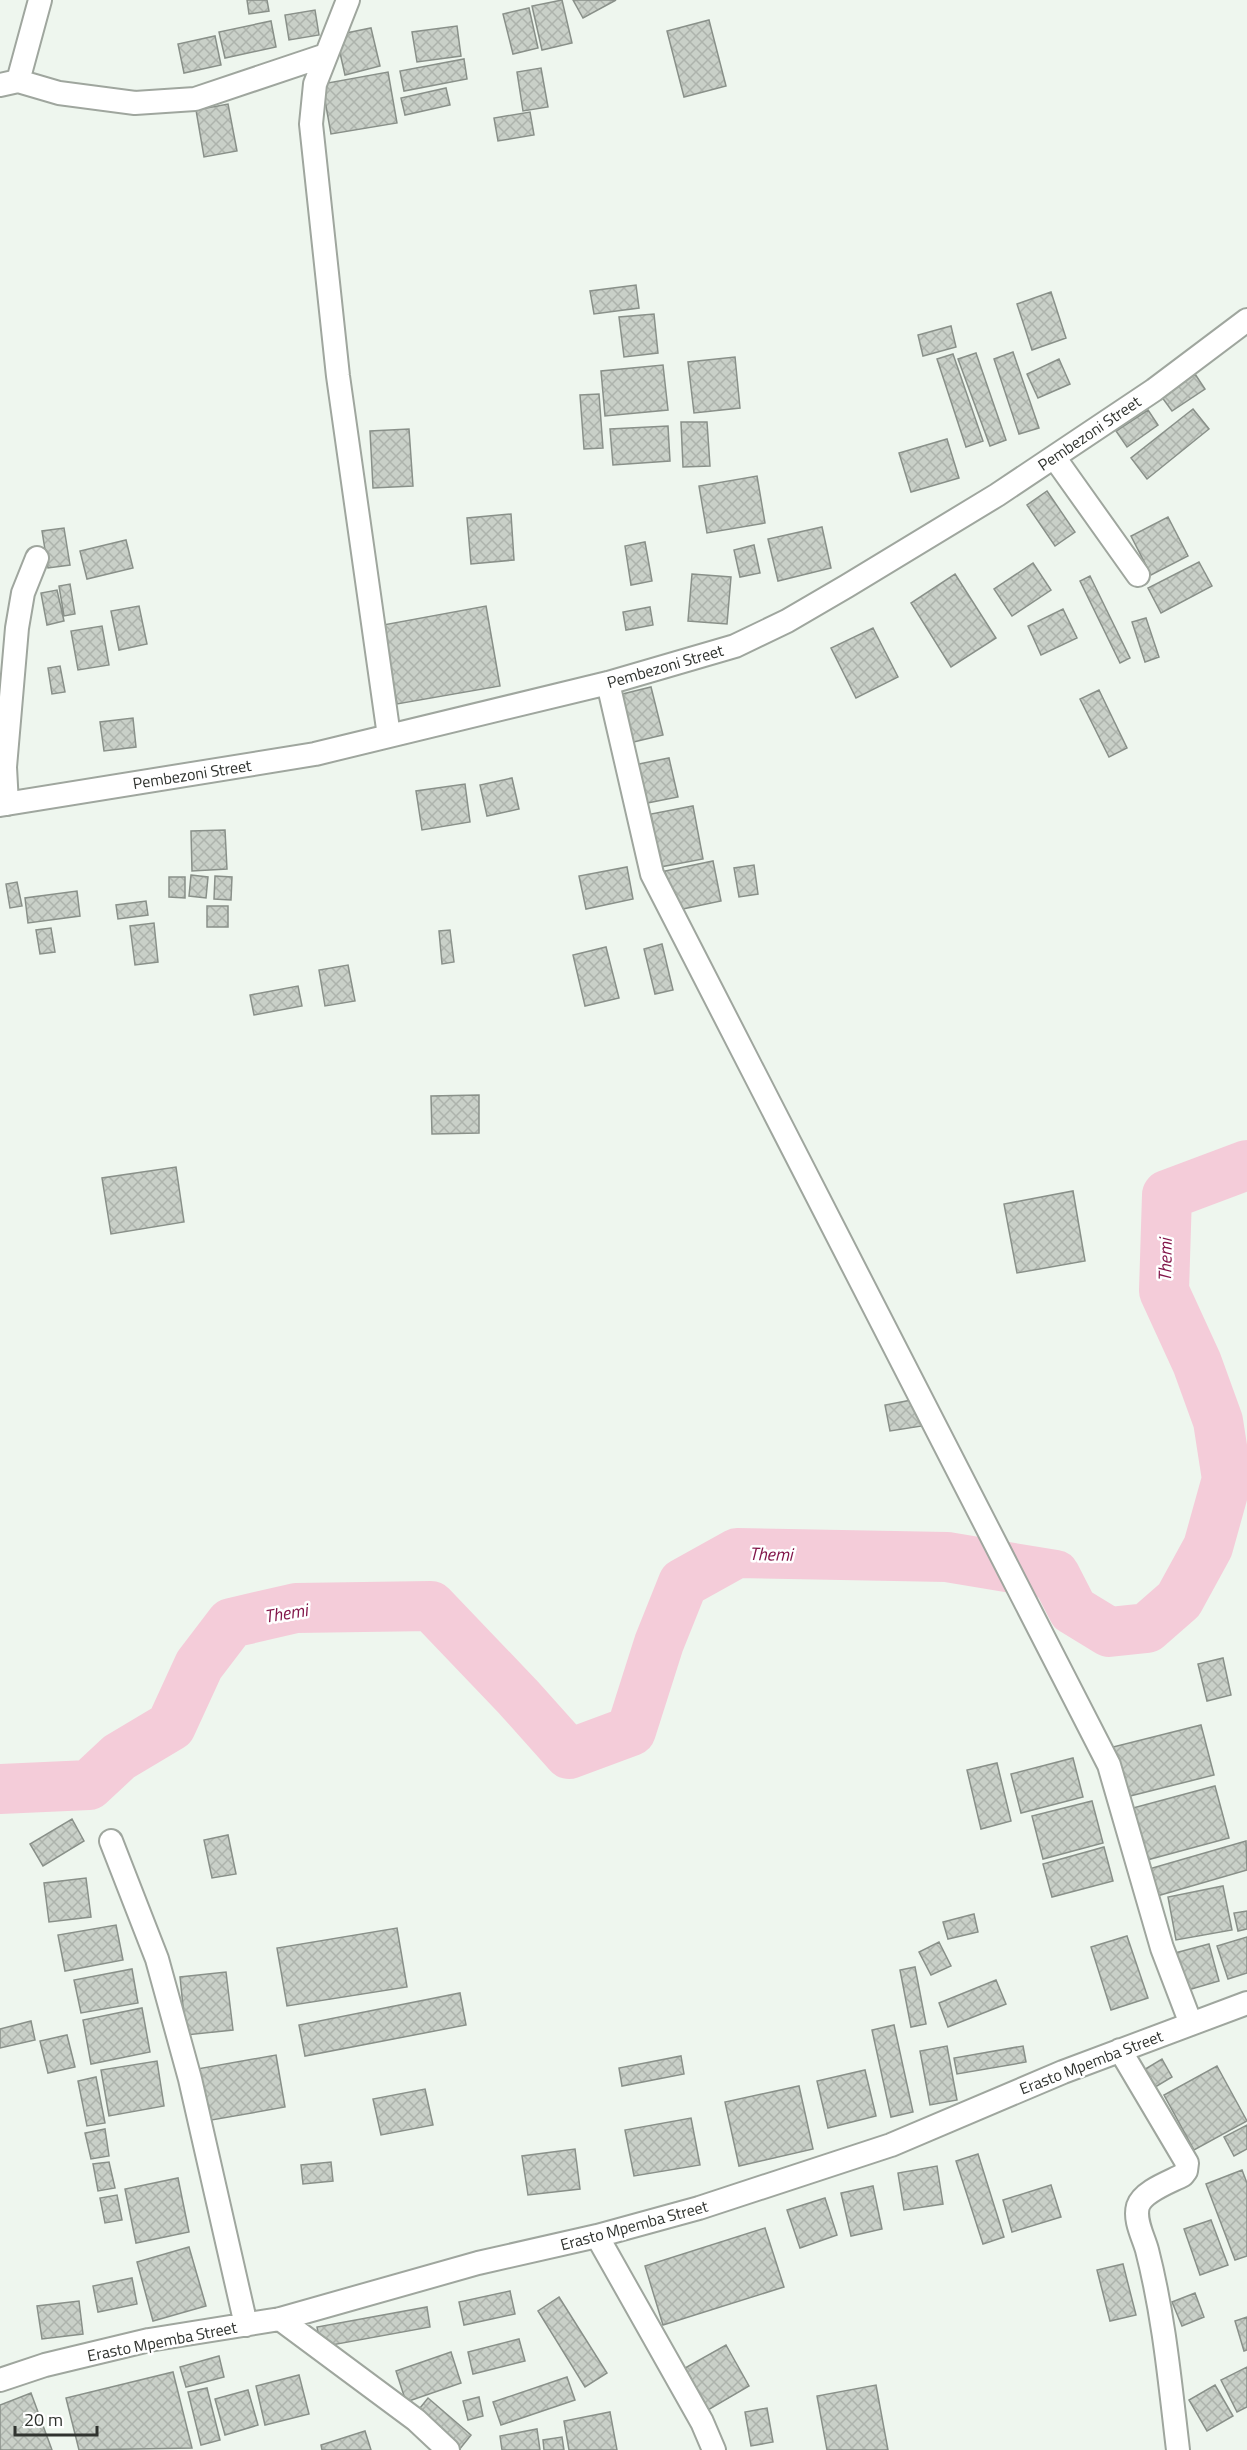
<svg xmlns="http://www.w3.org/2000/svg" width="1247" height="2450" font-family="'Titillium Web',sans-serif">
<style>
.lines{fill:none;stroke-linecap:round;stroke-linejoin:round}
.river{stroke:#f4ccd9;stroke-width:50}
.building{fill:url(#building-cross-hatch);stroke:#899089;stroke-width:1.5}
.street-casing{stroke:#9fa69e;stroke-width:26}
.street{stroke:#fff;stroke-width:22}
.labels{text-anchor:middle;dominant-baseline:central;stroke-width:5;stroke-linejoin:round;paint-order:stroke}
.street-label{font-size:16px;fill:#30332f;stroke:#fff}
.water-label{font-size:18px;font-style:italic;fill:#82164a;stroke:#fff}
</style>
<defs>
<pattern id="building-cross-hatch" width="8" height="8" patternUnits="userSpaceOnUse" patternTransform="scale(1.5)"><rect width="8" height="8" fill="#c9d0c8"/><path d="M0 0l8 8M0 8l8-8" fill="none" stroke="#adb3ac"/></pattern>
</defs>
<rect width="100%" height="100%" fill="#eef6ee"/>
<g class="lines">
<path class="river" d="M 0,1789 L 89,1785 L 119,1757 L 171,1726 L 199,1665 L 231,1623 L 296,1608 L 431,1606 L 518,1697 L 569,1754 L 631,1731 L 659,1643 L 683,1583 L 737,1553 L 947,1557 L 1055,1575 L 1073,1610 L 1109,1632 L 1147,1628 L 1179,1600 L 1208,1547 L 1227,1479 L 1218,1421 L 1197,1363 L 1164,1291 L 1167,1195 L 1247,1165"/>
</g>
<path class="building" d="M 247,0 L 267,0 L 269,11 L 249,14 Z
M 562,0 L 572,43 L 542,50 L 532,6 Z
M 573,0 L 616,0 L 583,18 Z
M 529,8 L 538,48 L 513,54 L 503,14 Z
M 315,10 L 319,35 L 289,40 L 285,15 Z
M 709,20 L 726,86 L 684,97 L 667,31 Z
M 271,21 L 276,47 L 225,58 L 219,32 Z
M 457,26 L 461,56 L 417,62 L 412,32 Z
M 371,28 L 380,66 L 345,75 L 336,35 Z
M 215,36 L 221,65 L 184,73 L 178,44 Z
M 464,59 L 467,79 L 404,91 L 400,71 Z
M 541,68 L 548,107 L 523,111 L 517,72 Z
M 388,72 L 397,123 L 331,134 L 322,84 Z
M 446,88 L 450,105 L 405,115 L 401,98 Z
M 228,104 L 237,151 L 204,157 L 196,110 Z
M 530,112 L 534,135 L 498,141 L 494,118 Z
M 636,285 L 639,308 L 594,314 L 590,291 Z
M 1051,292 L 1066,338 L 1032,350 L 1017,304 Z
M 654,314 L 658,353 L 624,357 L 619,317 Z
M 951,326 L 956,347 L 923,356 L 918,335 Z
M 1013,352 L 1039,428 L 1019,434 L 994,359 Z
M 976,353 L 1006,440 L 990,446 L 958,359 Z
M 953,354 L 983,441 L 966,447 L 937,359 Z
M 735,357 L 740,408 L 694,413 L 688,362 Z
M 1059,359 L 1070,384 L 1038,398 L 1027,374 Z
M 663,365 L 668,410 L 605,416 L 601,371 Z
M 1195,374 L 1205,389 L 1172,411 L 1161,396 Z
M 599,394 L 603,448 L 584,449 L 580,395 Z
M 1193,409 L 1209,429 L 1147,479 L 1131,458 Z
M 1148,410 L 1158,425 L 1127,447 L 1116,431 Z
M 681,422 L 707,422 L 710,466 L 683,467 Z
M 668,426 L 670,461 L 613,465 L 610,429 Z
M 409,429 L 413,486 L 373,488 L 370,431 Z
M 947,439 L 959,478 L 911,492 L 899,453 Z
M 757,476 L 765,523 L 707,533 L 699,486 Z
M 1047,491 L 1075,532 L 1055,546 L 1027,505 Z
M 511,514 L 514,560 L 471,564 L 467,518 Z
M 1168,517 L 1188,556 L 1151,575 L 1131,536 Z
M 822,527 L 831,568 L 778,581 L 768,539 Z
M 64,528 L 70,565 L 48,568 L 42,531 Z
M 126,540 L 133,568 L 87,579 L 80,551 Z
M 645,542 L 652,581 L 631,585 L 625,546 Z
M 754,545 L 760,573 L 740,577 L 734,550 Z
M 1199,562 L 1212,586 L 1161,613 L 1148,588 Z
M 1033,563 L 1051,590 L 1012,616 L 994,589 Z
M 692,574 L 731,577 L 727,624 L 688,621 Z
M 955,574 L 996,638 L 951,667 L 911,603 Z
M 1090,576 L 1130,658 L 1120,663 L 1080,581 Z
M 70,584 L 75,614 L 64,616 L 59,586 Z
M 57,590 L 64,621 L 47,625 L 41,593 Z
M 139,606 L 147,644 L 119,650 L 111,611 Z
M 486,606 L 500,686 L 397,704 L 383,625 Z
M 650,607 L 653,625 L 626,630 L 623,612 Z
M 1063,609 L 1077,638 L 1041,655 L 1028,626 Z
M 1146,618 L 1159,657 L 1145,662 L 1132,622 Z
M 102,626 L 109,665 L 78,670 L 71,631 Z
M 873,628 L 898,677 L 856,698 L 831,648 Z
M 60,666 L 65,692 L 52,694 L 48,668 Z
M 651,687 L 663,735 L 625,744 L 614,696 Z
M 1099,690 L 1127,748 L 1109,757 L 1080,699 Z
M 133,718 L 136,747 L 104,751 L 100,722 Z
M 669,758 L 678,797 L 642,804 L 634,765 Z
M 512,778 L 519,809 L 487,816 L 480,785 Z
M 465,784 L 470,822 L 422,830 L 416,791 Z
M 693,806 L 703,859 L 660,867 L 651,814 Z
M 225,830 L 227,869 L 192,871 L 191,831 Z
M 713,861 L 721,901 L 673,911 L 665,871 Z
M 754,865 L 758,894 L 739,897 L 734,868 Z
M 627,867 L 633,899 L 586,909 L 579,876 Z
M 191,875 L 208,877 L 206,898 L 189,896 Z
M 215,876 L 232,877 L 231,900 L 214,899 Z
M 169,877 L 185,877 L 185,898 L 169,897 Z
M 17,882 L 22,906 L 10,908 L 6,884 Z
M 77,891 L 80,916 L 28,923 L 25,898 Z
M 146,901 L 148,915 L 118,919 L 116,905 Z
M 207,906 L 228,906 L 228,927 L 207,927 Z
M 154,923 L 158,962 L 135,965 L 130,926 Z
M 51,928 L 55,952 L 40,954 L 36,930 Z
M 450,930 L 454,962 L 442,964 L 439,931 Z
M 662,944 L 673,990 L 655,994 L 644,949 Z
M 606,947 L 619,998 L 585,1006 L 573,955 Z
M 348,965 L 355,1001 L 325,1006 L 319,970 Z
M 298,986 L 302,1006 L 254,1015 L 250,995 Z
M 479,1095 L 479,1133 L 432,1134 L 431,1096 Z
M 176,1167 L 184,1222 L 111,1234 L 102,1178 Z
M 1073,1191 L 1085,1261 L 1017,1273 L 1004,1204 Z
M 917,1399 L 922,1426 L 890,1431 L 885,1405 Z
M 1223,1658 L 1231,1695 L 1207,1701 L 1198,1664 Z
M 1201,1725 L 1214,1775 L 1122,1798 L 1109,1748 Z
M 1073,1758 L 1083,1797 L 1021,1813 L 1011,1774 Z
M 997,1763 L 1011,1821 L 981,1829 L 967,1770 Z
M 1215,1786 L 1229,1838 L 1147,1860 L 1133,1808 Z
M 1092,1801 L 1103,1843 L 1043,1859 L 1032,1816 Z
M 72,1819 L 84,1841 L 43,1866 L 30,1844 Z
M 228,1835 L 236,1874 L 212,1878 L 204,1840 Z
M 1246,1841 L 1247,1870 L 1157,1896 L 1149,1869 Z
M 1104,1847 L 1113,1881 L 1052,1897 L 1043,1864 Z
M 86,1878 L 91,1917 L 49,1922 L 44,1883 Z
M 1223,1886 L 1232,1930 L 1176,1940 L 1168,1897 Z
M 1247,1911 L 1247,1929 L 1238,1931 L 1234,1913 Z
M 974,1914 L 978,1932 L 948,1939 L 943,1922 Z
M 116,1925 L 123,1960 L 65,1971 L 58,1935 Z
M 397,1928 L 407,1987 L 287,2006 L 277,1948 Z
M 1127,1936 L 1148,1998 L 1111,2010 L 1091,1947 Z
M 1247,1937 L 1247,1973 L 1228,1979 L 1217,1946 Z
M 939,1942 L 951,1966 L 931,1975 L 919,1952 Z
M 1209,1944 L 1219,1981 L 1181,1992 L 1171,1954 Z
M 915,1967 L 926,2024 L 911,2027 L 900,1970 Z
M 132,1969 L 138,2003 L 81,2013 L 74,1980 Z
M 226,1972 L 233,2030 L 186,2035 L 180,1977 Z
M 996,1980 L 1006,2004 L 948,2027 L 939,2003 Z
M 460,1993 L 466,2025 L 305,2056 L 299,2025 Z
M 142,2008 L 150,2052 L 91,2064 L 83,2020 Z
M 31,2021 L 35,2040 L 0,2048 L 0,2029 Z
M 894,2025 L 913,2112 L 891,2117 L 872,2030 Z
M 67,2035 L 75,2067 L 48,2073 L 40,2041 Z
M 947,2046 L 957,2100 L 930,2105 L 920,2051 Z
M 1023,2046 L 1026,2062 L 957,2074 L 954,2058 Z
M 276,2055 L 285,2107 L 206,2121 L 197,2069 Z
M 681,2056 L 684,2074 L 622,2086 L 619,2068 Z
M 1162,2059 L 1172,2077 L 1152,2089 L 1142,2071 Z
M 157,2061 L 164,2106 L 109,2116 L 101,2070 Z
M 1217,2066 L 1247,2121 L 1194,2150 L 1164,2095 Z
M 865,2070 L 876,2116 L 828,2128 L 817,2081 Z
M 96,2077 L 105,2123 L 87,2126 L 78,2081 Z
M 799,2086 L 813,2149 L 739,2166 L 725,2102 Z
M 425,2089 L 433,2125 L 381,2135 L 373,2099 Z
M 691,2118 L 700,2165 L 634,2176 L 625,2130 Z
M 1247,2125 L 1247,2149 L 1234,2156 L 1224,2137 Z
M 105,2129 L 109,2156 L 91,2159 L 85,2133 Z
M 575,2149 L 580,2189 L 528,2195 L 522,2156 Z
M 978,2154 L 1004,2237 L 983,2244 L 956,2161 Z
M 109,2162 L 115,2188 L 98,2191 L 93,2164 Z
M 331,2162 L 333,2181 L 303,2184 L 301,2165 Z
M 937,2166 L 943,2204 L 904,2210 L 898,2173 Z
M 1242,2170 L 1247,2183 L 1247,2256 L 1235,2260 L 1206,2184 Z
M 178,2178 L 189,2232 L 136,2243 L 125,2189 Z
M 1051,2185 L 1061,2217 L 1012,2232 L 1003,2200 Z
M 873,2186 L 882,2229 L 851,2236 L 841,2193 Z
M 117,2195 L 122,2220 L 105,2223 L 100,2198 Z
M 825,2198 L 837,2235 L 800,2248 L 787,2210 Z
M 1211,2220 L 1228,2265 L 1200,2275 L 1184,2229 Z
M 765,2228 L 784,2287 L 663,2325 L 645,2266 Z
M 189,2247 L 206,2306 L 153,2321 L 137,2262 Z
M 1123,2264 L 1136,2315 L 1110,2321 L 1097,2270 Z
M 132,2278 L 137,2304 L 98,2312 L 93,2286 Z
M 510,2291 L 515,2314 L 464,2325 L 459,2302 Z
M 1195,2293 L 1204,2317 L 1182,2326 L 1172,2302 Z
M 559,2297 L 607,2373 L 585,2387 L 538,2311 Z
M 79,2301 L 83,2334 L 42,2339 L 37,2306 Z
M 427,2307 L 430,2327 L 321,2347 L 317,2327 Z
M 1247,2317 L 1247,2350 L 1244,2351 L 1235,2321 Z
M 519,2339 L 525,2361 L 473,2374 L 468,2352 Z
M 726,2345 L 749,2386 L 708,2410 L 685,2368 Z
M 451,2352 L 461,2383 L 406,2402 L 396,2371 Z
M 219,2356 L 224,2377 L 186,2387 L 180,2367 Z
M 1247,2367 L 1247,2407 L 1237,2412 L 1221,2380 Z
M 173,2372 L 192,2448 L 79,2450 L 66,2398 Z
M 299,2375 L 309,2414 L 265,2425 L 256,2386 Z
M 567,2377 L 575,2400 L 501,2425 L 493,2402 Z
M 876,2385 L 888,2450 L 827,2450 L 817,2396 Z
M 1215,2385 L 1233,2416 L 1207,2431 L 1189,2400 Z
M 207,2388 L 220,2440 L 201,2445 L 188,2392 Z
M 248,2390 L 258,2425 L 225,2435 L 215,2399 Z
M 31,2393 L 52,2450 L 0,2450 L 0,2405 Z
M 479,2397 L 483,2416 L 468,2420 L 463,2401 Z
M 428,2398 L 471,2435 L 459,2450 L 416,2413 Z
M 767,2408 L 773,2442 L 751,2446 L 745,2412 Z
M 610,2412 L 617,2450 L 569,2450 L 564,2421 Z
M 537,2429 L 540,2450 L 502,2450 L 500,2436 Z
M 365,2431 L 371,2450 L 322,2450 L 321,2445 Z
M 562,2437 L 564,2450 L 544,2450 L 543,2440 Z"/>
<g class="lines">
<defs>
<path id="street" d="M 348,0 L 315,84 L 311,124 L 338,376 L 389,736
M 18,81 L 40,0
M 0,85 L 18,81 L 59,93 L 135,103 L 195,99 L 326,55
M 1054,457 L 1138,575
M 608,683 L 652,874 L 1109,1765 L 1162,1948 L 1191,2024
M 7,804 L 5,767 L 17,628 L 23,593 L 37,558
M 0,805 L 315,754 L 608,683 L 735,646 L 787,621 L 847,586 L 997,495 L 1154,390 L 1247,320
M 111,1841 L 157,1959 L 190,2079 L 246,2325
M 1120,2050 L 1187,2163 L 1186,2171 L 1183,2175 C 1170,2182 1143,2191 1138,2206 C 1134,2220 1143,2236 1147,2250 C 1164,2316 1170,2383 1178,2450
M 597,2236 L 702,2422 L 714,2450
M 280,2319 L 416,2420 L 448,2450
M 0,2380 L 45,2365 L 149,2340 L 280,2319 L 478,2263 L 597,2236 L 699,2208 L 891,2145 L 1063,2072 L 1247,2003"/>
</defs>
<use href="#street" class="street-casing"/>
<use href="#street" class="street"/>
</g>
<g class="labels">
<g class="street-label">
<text transform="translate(1089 433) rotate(-34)">Pembezoni Street</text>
<text transform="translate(665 666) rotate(-16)">Pembezoni Street</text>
<text transform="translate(192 774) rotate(-9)">Pembezoni Street</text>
<text transform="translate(1091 2062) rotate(-21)">Erasto Mpemba Street</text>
<text transform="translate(634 2225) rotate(-15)">Erasto Mpemba Street</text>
<text transform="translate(162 2341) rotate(-11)">Erasto Mpemba Street</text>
</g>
<g class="water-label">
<text transform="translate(1165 1260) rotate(-89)">Themi</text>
<text transform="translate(771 1554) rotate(1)">Themi</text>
<text transform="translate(286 1613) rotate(-9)">Themi</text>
</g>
</g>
<path d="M15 2426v9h82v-9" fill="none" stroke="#30332f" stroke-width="3"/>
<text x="24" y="2426" font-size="18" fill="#30332f" stroke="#ffffff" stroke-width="4.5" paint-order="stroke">20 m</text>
</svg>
